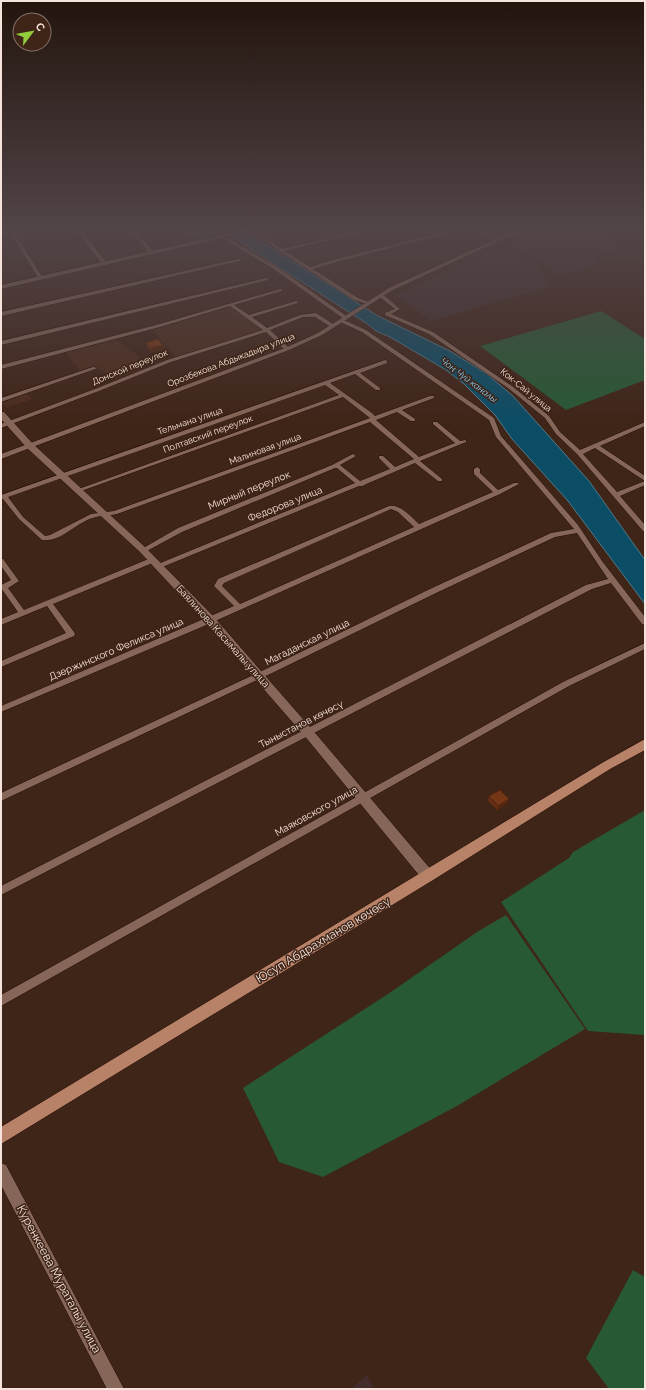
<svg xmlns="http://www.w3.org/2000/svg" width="646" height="1390" font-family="Raleway,sans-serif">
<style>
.industrial{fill:#422d2c}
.built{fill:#4c2c1d}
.green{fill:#285935}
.water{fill:#0c4d66;stroke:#527a89}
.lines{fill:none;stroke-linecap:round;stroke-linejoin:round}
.minor-casing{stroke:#240c03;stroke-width:1}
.tertiary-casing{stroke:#240c03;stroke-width:1}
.secondary-casing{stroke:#240c03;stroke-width:1}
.primary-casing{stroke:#240c03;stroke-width:1}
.minor{fill:#856658;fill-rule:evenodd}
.tertiary{fill:#856658;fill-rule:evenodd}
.secondary{fill:#856658;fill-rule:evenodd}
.primary{fill:#b78268;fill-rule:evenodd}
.wall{fill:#652e13}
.shaded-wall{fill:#52260f}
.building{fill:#753616;stroke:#52260f}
.labels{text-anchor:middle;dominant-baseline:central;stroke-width:3;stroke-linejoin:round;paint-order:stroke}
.far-street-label{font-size:9px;fill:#f6e4dc;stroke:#3f2418}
.far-water-label{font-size:9px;font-style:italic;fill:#84d0f6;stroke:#3f2418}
.street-label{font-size:10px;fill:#f6e4dc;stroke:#3f2418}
.near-street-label{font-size:12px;fill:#f6e4dc;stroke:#3f2418}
</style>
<rect width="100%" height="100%" fill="#3f2418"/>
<path class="industrial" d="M 541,229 L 630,229 L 603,236 L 623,249 L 595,257 L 595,266 L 560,274 L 509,244 Z
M 506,247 L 537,264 L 543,271 L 550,286 L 431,321 L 396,295 L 443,274 L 488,251 Z
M 367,1375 L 374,1389 L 351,1389 Z"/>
<path class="built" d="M 231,307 L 265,330 L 176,357 L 152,330 Z
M 116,340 L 139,356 L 140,366 L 109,376 L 95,366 L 80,371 L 66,353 Z
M 27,394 L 32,399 L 6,408 L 2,403 Z"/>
<path class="green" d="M 188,229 L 217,229 L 223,233 L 198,239 Z
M 601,311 L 645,339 L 645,380 L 566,410 L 480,346 Z
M 645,810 L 645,1035 L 588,1031 L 501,902 L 569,858 L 573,852 Z
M 506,915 L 585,1029 L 457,1106 L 323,1177 L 279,1162 L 243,1088 L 391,992 L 477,932 Z
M 633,1270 L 645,1277 L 645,1389 L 609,1389 L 586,1358 Z"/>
<path class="water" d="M 220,229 L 242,229 L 378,316 L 450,351 L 487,374 L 513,396 L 589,481 L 645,560 L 645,604 L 568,501 L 512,439 L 495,415 L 464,384 L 446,370 L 390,337 L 376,331 L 369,325 Z"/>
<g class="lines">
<defs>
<path id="minor" d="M 8,229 L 12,229 L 43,278 L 43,279 L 39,279 L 11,234 L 1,236 L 1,234 L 9,231 Z
M 75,229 L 80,229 L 107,263 L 107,265 L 103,265 Z
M 128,229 L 133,229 L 149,246 L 153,254 L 153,255 L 149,255 L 145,248 Z
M 181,229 L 186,229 L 193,237 L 189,238 Z
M 365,229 L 374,229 L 285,251 L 310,267 L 336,259 L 456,229 L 465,229 L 340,261 L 313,269 L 358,298 L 369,302 L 369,303 L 367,304 L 354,300 L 255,235 L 259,234 L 282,249 Z
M 474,229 L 480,229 L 497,241 L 493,242 Z
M 642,229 L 645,229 L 645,231 L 642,231 Z
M 226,239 L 230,239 L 276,266 L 349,318 L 344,319 L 272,268 L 226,241 Z
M 238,259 L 240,259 L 240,261 L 1,316 L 1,312 Z
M 266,278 L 268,279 L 268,280 L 1,345 L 1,341 Z
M 280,289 L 282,289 L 282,291 L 234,305 L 249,315 L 296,301 L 298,302 L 298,303 L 252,317 L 267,328 L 300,315 L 316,313 L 336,326 L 331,327 L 315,317 L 303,317 L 270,330 L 289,348 L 289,350 L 285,350 L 266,332 L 171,362 L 99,391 L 1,428 L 1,424 L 95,389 L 167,360 L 263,330 L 230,306 L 160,327 L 1,369 L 1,365 L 156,325 Z
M 377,295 L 385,296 L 400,309 L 391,314 L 433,332 L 512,386 L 549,416 L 560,432 L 580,450 L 645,422 L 645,426 L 600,446 L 645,476 L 645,481 L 595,448 L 583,454 L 617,492 L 645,481 L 645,485 L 620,496 L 645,525 L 645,531 L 643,531 L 577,454 L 556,434 L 545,418 L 508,388 L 429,334 L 385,315 L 385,313 L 395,309 L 381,298 L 377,297 Z
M 340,320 L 344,320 L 366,330 L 494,418 L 501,436 L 578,525 L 602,561 L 645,617 L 645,625 L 642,624 L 611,583 L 592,589 L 1,895 L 1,886 L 586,585 L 608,579 L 577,533 L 555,537 L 436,593 L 272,673 L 1,801 L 1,793 L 266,669 L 430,589 L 551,533 L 574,529 L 496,437 L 489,420 L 362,332 L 340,322 Z
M 385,360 L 387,361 L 387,363 L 360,373 L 380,388 L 380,390 L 376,390 L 355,374 L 330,383 L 372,413 L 375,416 L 430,396 L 434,396 L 434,398 L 402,410 L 415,419 L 415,421 L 411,421 L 397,412 L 376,420 L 419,457 L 455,443 L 433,424 L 433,422 L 437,422 L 460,441 L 466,440 L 466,442 L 420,461 L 442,479 L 442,481 L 438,481 L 415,463 L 364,485 L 363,486 L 359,486 L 160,568 L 157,566 L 158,564 L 355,483 L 337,468 L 335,468 L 182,532 L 145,552 L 141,552 L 140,550 L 178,528 L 332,465 L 351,455 L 353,454 L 356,456 L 340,465 L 360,481 L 390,469 L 379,458 L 379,456 L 383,456 L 395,467 L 414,459 L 370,422 L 117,514 C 110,516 103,515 96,517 C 77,521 61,543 42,540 L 19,519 L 3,499 L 1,499 L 1,495 ZM 325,385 L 339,395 L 76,490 L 79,492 L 81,491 L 343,397 L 370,418 L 114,511 L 91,514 L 50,535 L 45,536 L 23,517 L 8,497 Z
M 93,367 L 98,368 L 1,402 L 1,398 Z
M 477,467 L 480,469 L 480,473 L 498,490 L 514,483 L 518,483 L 519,484 L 500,494 L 204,626 L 1,712 L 1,706 L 234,606 L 214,586 L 218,579 L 389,506 C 401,504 411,517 419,524 L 493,492 L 474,474 L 474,469 ZM 391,509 L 398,512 L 414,527 L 240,604 L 222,586 L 224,583 Z
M 151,558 L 153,558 L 156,560 L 155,562 L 53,604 L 74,632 L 75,634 L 74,636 L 1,667 L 1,661 L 66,633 L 47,606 L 1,625 L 1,619 L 18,612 L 1,588 L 1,585 L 11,580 L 1,566 L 1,559 L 3,559 L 19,581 L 8,588 L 24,610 Z
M 645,643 L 645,649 L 569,686 L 1,1006 L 1,995 L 563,682 Z"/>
<path id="tertiary" d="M 518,229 L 525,229 L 393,290 L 322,335 L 289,350 L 1,459 L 1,454 L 285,348 L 318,333 L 389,288 Z
M 1,1163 L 6,1165 L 124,1389 L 107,1389 L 1,1185 Z"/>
<path id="secondary" d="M 248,229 L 261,229 L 1,289 L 1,285 Z
M 1,412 L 4,412 L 33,444 L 146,548 L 214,617 L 316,734 L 433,872 L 434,876 L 433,880 L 428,882 L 423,880 L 308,740 L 206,623 L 140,552 L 27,448 L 1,419 Z"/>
<path id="primary" d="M 645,739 L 645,750 L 610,769 L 433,880 L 1,1144 L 1,1127 L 602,763 Z"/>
</defs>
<use href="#minor" class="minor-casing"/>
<use href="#tertiary" class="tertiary-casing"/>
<use href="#secondary" class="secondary-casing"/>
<use href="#primary" class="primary-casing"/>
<use href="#minor" class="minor"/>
<use href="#tertiary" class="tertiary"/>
<use href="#secondary" class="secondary"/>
<use href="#primary" class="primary"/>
</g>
<path class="wall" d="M 146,343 L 163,345 L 164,349 L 152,352 L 147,347 Z
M 489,796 L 508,803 L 497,810 L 488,801 Z"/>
<path class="shaded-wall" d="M 163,345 L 164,349 L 152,352 L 151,348 Z
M 509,799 L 508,803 L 497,810 L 498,806 Z"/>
<path class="building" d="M 158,339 L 163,345 L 151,348 L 146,343 Z
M 500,790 L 509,799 L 498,806 L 489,796 Z"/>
<linearGradient id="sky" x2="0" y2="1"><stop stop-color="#23140d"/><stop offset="0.54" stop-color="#524548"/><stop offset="1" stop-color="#524548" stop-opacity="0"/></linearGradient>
<rect width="646" height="424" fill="url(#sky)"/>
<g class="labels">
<g class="far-street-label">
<text transform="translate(231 360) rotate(-21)">Орозбекова Абдыкадыра улица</text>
<text transform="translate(130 367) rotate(-22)">Донской переулок</text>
<text transform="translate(526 390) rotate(39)">Кок-Сай улица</text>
<text transform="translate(190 421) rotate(-19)">Тельмана улица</text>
<text transform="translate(208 434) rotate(-20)">Полтавский переулок</text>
<text transform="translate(265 449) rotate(-20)">Малиновая улица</text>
</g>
<g class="far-water-label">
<text transform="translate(469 380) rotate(37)">Чоң Чүй каналы</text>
</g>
<g class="street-label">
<text transform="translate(249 490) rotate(-22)">Мирный переулок</text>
<text transform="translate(285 504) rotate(-22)">Федорова улица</text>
<text transform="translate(223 636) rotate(48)">Баялинова Касымалы улица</text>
<text transform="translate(307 642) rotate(-26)">Магаданская улица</text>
<text transform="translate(116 649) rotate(-23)">Дзержинского Феликса улица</text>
<text transform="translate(301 724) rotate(-27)">Тыныстанов көчөсү</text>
<text transform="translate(316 811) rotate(-29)">Маяковского улица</text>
</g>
<g class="near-street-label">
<text transform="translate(323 940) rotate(-31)">Юсуп Абдрахманов көчөсү</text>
<text transform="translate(59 1279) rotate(62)">Куренкеева Мураталы улица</text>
</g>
</g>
<rect width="646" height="1390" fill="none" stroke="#f6e4dc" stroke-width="4"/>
<g transform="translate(32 32) rotate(58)"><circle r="19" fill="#3f2418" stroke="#887166"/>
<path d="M0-3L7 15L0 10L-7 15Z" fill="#93cd3d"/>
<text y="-6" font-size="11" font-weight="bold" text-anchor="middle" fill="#f6e4dc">С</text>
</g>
</svg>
